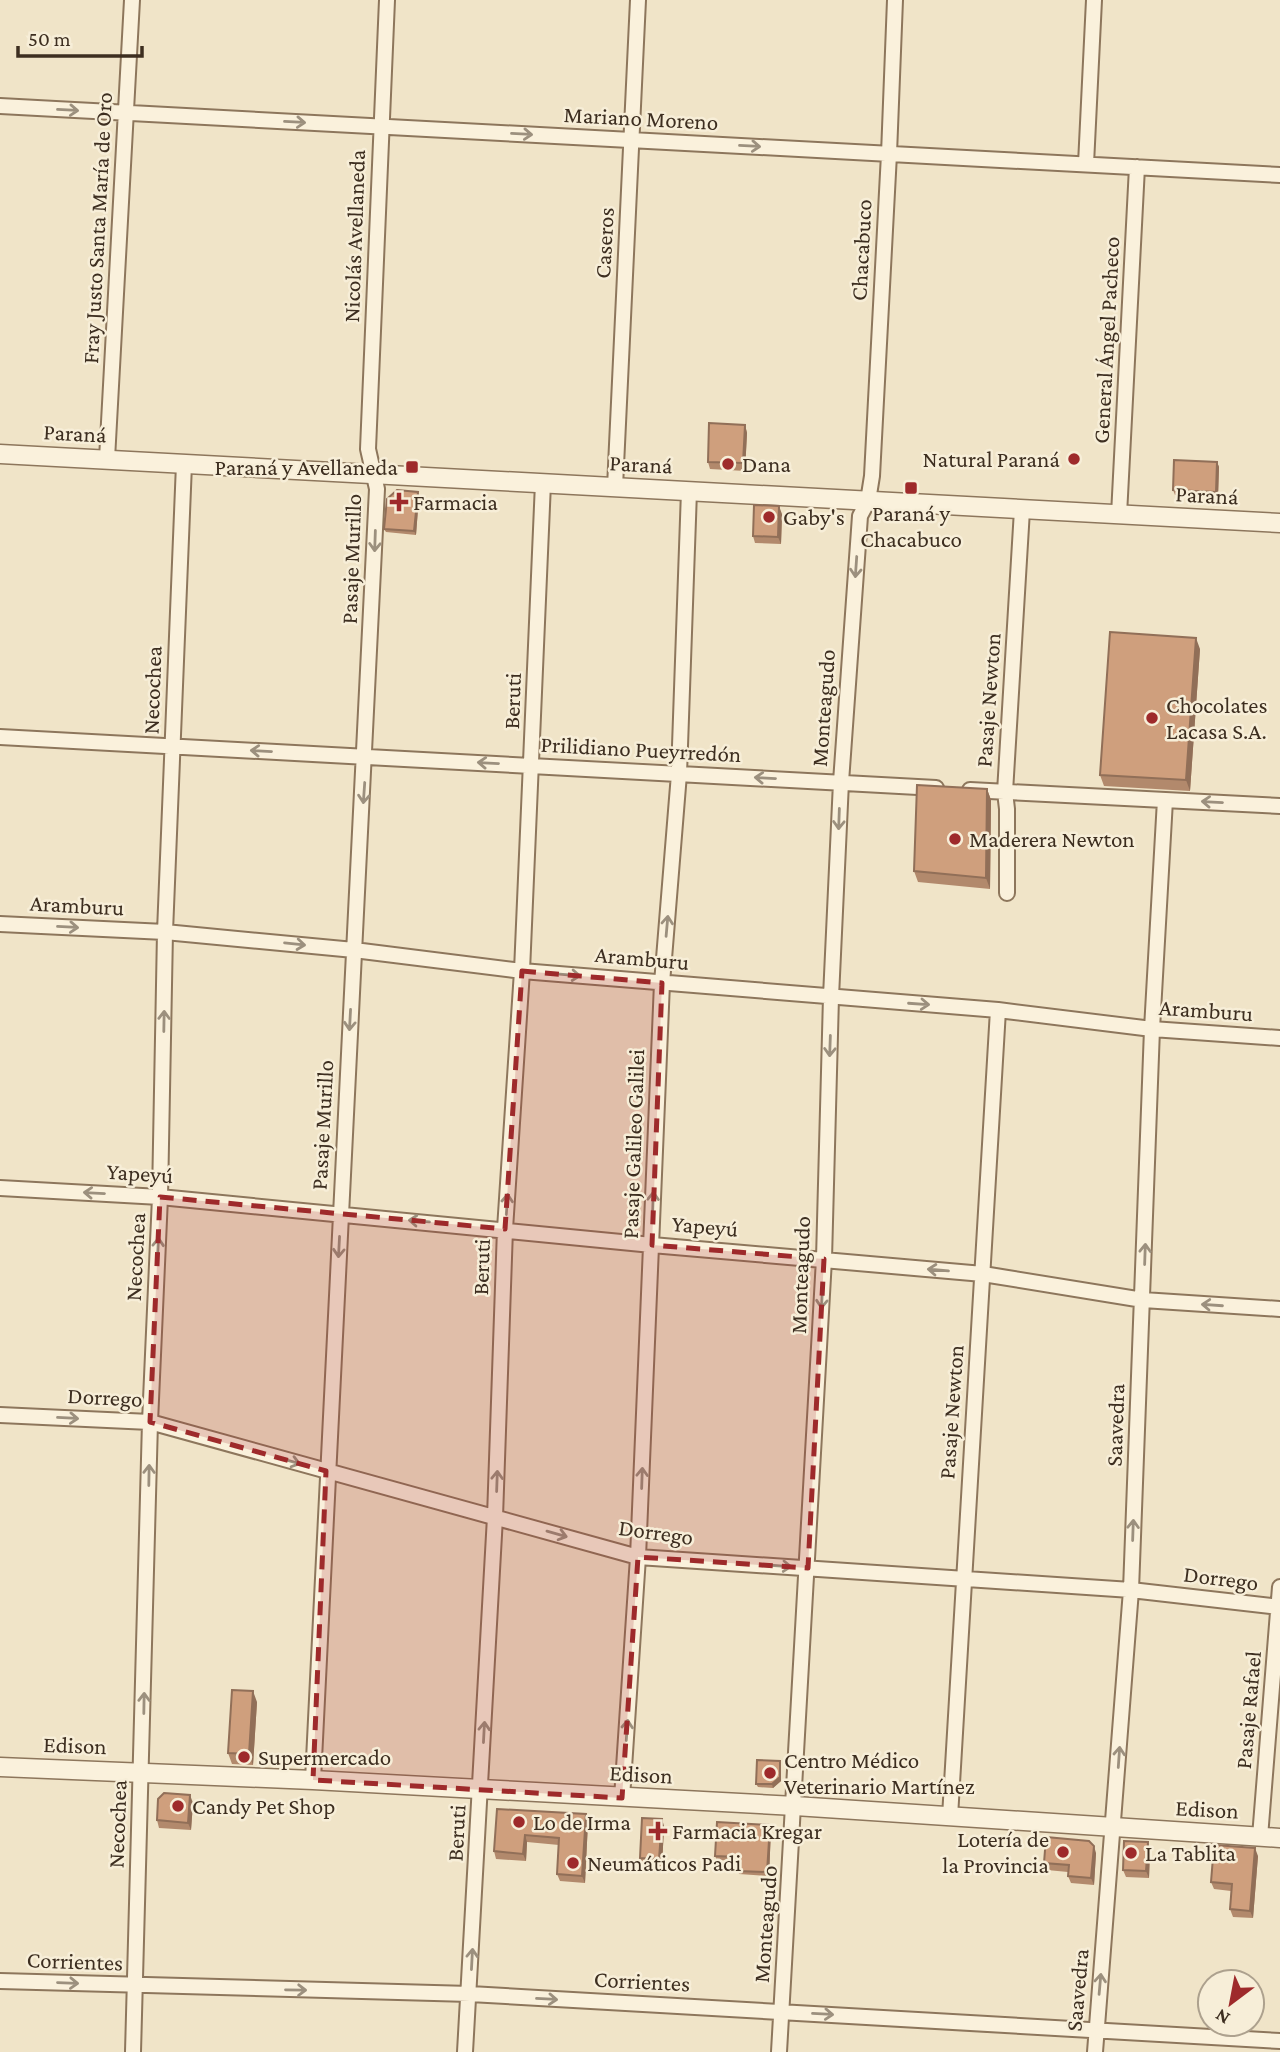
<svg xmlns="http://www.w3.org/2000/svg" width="1280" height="2052" font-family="'Crimson Pro',serif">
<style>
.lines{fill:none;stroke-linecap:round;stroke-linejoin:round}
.minor-casing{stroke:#8d765c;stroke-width:18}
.tertiary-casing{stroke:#8d765c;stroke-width:21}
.minor{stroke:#faf1dc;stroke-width:14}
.tertiary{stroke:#faf1dc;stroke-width:18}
.wall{fill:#b2896c}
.shaded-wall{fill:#916f58}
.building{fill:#cf9f7d;stroke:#916f58;stroke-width:2}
.oneway{stroke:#9c907e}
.marked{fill:#9e2a2b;fill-opacity:0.2;stroke:#9e2a2b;stroke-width:5;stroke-dasharray:14 9;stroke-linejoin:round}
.poi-dot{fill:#9e2a2b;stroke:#f7eed8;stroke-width:2.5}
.labels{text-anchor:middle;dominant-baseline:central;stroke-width:5;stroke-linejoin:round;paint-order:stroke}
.street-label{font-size:23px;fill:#3d2e20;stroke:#f7eed8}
.poi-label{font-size:23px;fill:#3d2e20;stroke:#f7eed8;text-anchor:start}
</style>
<rect width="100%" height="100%" fill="#f0e4c8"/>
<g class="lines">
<defs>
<path id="minor" d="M 0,106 L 1280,175
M 1086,164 L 1094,0
M 107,459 L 132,0
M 615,487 L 638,0
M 1119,515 L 1137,167
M 0,737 L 936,788
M 970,790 L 1280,806
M 1007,893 L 1007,809 L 1005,792 L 1022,510
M 0,924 L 165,932 L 354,950 L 522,971 L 998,1010 L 1152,1029 L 1280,1038
M 0,1188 L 160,1197 L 652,1245 L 983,1274 L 1143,1300 L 1280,1309
M 0,1415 L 150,1422 L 638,1557 L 1131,1590 L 1280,1607
M 313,1780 C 331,1349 359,919 377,489 L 368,449 L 387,0
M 622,1798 L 638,1557 L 662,983 L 679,774 L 689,491
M 950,1817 L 998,1010
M 1260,1837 L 1280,1587
M 0,1981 L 470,1994 L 1280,2041
M 133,2052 L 150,1422 L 160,1197 L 165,932 L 184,464
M 465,2052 L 495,1517 L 505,1229 L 522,971 L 543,483
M 779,2052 L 824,1259 L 831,997 L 841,782 L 860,516 L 868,501 L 872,476 L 889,154 L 895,0
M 1095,2052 L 1131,1590 L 1152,1029 L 1165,800"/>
<path id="tertiary" d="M 0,454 L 1280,523
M 0,1767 L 313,1780 L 795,1806 L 1280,1838"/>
</defs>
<use href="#minor" class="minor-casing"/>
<use href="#tertiary" class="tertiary-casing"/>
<use href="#minor" class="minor"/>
<use href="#tertiary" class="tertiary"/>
</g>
<path class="wall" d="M 745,425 L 747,433 L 745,471 L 710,469 L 708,462 Z
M 1217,462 L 1219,467 L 1218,497 L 1175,495 L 1173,490 Z
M 418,492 L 419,496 L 416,535 L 386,532 L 384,529 Z
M 782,514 L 781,544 L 755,543 L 753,536 Z
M 1200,649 L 1190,791 L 1104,786 L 1100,775 Z
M 987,789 L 991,800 L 990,889 L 918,882 L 914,871 Z
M 257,1702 L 253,1765 L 232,1764 L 228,1753 Z
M 780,1761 L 781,1765 L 781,1781 L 773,1788 L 758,1787 L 756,1784 Z
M 193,1803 L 191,1830 L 159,1828 L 157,1820 Z
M 497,1809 L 586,1814 L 588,1822 L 585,1883 L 560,1881 L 557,1874 L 559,1845 L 527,1842 L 526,1861 L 496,1859 L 494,1851 Z
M 664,1826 L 662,1867 L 643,1866 L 640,1858 Z
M 771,1829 L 769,1876 L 739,1874 L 738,1871 L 738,1861 L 717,1860 L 715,1856 Z
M 1150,1850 L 1149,1878 L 1126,1877 L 1123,1870 Z
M 1096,1853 L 1094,1885 L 1071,1883 L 1068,1876 L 1068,1872 L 1047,1870 L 1044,1863 Z
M 1258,1856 L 1253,1918 L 1233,1917 L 1230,1909 L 1231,1891 L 1214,1889 L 1211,1882 Z"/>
<path class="shaded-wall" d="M 745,425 L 747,433 L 745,471 L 743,463 Z
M 1217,462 L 1219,467 L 1218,497 L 1216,492 Z
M 418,492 L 419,496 L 416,535 L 414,531 Z
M 779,506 L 782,514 L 781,544 L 778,537 Z
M 1196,638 L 1200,649 L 1190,791 L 1186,780 Z
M 987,789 L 991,800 L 990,889 L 986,878 Z
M 253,1691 L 257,1702 L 253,1765 L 249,1754 Z
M 780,1761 L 781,1765 L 781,1781 L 773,1788 L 772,1784 Z
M 190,1795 L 193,1803 L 191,1830 L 188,1823 Z
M 586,1814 L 588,1822 L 585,1883 L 582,1876 Z
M 662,1819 L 664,1826 L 662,1867 L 659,1859 Z
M 770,1825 L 771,1829 L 769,1876 L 767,1872 Z
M 525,1835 L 527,1842 L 526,1861 L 523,1854 Z
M 1148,1842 L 1150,1850 L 1149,1878 L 1146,1871 Z
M 1094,1846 L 1096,1853 L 1094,1885 L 1091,1878 Z
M 1255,1848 L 1258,1856 L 1253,1918 L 1250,1911 Z"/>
<path class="building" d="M 709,423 L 745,425 L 743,463 L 708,462 Z
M 1174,460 L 1217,462 L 1216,492 L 1173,490 Z
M 397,490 L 418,492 L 414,531 L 384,529 L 387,499 Z
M 754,505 L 779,506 L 778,537 L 753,536 Z
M 1110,632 L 1196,638 L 1186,780 L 1100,775 Z
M 917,785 L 987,789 L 986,878 L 914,871 Z
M 232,1690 L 253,1691 L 249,1754 L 228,1753 Z
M 757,1760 L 780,1761 L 780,1777 L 772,1784 L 756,1784 Z
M 164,1793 L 190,1795 L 188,1823 L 157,1820 L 158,1799 Z
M 497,1809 L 586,1814 L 582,1876 L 557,1874 L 559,1838 L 525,1835 L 523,1854 L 494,1851 Z
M 642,1818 L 662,1819 L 659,1859 L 640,1858 Z
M 717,1822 L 770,1825 L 767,1872 L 738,1871 L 738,1857 L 715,1856 Z
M 1046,1837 L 1089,1841 L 1094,1846 L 1091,1878 L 1068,1876 L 1069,1865 L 1044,1863 Z
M 1124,1841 L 1148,1842 L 1146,1871 L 1123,1870 Z
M 1214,1845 L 1255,1848 L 1250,1911 L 1230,1909 L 1232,1884 L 1211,1882 Z"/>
<defs><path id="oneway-shaft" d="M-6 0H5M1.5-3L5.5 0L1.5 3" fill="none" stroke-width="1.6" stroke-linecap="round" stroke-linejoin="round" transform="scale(1.75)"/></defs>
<g class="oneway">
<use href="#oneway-shaft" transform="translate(68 110) rotate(3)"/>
<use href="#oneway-shaft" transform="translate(295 122) rotate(3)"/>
<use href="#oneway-shaft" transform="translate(522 134) rotate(3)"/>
<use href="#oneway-shaft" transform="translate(750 146) rotate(3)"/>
<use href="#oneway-shaft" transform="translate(375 541) rotate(92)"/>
<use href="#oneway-shaft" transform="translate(856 567) rotate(94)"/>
<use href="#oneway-shaft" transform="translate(261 751) rotate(-177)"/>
<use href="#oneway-shaft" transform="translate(488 763) rotate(-177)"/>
<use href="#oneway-shaft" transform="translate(765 778) rotate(-177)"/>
<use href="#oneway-shaft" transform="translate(364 793) rotate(94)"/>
<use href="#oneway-shaft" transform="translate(1212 802) rotate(-177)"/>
<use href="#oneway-shaft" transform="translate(839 819) rotate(92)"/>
<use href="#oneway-shaft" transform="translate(667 926) rotate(-85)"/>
<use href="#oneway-shaft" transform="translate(68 927) rotate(3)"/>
<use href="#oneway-shaft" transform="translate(295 944) rotate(6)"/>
<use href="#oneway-shaft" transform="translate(570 975) rotate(5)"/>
<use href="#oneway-shaft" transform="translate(919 1004) rotate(4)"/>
<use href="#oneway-shaft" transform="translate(350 1020) rotate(93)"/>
<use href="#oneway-shaft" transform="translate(164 1021) rotate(-89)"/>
<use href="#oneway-shaft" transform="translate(830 1046) rotate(92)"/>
<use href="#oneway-shaft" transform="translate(94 1193) rotate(-177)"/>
<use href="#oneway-shaft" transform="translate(653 1202) rotate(-88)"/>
<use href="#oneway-shaft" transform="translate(507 1204) rotate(-86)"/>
<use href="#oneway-shaft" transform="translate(419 1221) rotate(-175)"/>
<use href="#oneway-shaft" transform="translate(339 1247) rotate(93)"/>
<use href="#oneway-shaft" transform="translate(158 1248) rotate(-87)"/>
<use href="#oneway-shaft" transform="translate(1145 1254) rotate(-88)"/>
<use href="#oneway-shaft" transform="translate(938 1270) rotate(-175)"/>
<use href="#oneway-shaft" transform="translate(822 1298) rotate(93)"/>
<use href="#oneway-shaft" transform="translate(1212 1305) rotate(-176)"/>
<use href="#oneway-shaft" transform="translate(68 1418) rotate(3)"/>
<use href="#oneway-shaft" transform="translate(290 1461) rotate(16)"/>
<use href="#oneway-shaft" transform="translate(149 1475) rotate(-89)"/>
<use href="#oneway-shaft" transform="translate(642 1478) rotate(-88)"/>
<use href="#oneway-shaft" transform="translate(497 1481) rotate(-88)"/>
<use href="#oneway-shaft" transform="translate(1133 1530) rotate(-88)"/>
<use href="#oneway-shaft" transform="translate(557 1534) rotate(16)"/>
<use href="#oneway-shaft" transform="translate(781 1566) rotate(4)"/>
<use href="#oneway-shaft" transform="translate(144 1703) rotate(-89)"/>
<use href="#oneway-shaft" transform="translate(627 1730) rotate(-86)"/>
<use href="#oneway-shaft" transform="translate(484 1732) rotate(-87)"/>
<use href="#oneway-shaft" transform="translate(1119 1757) rotate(-86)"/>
<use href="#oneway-shaft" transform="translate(472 1959) rotate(-87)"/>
<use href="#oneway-shaft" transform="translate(68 1983) rotate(2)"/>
<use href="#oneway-shaft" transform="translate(1100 1984) rotate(-85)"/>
<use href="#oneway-shaft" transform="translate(296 1990) rotate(1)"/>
<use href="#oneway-shaft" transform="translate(547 1999) rotate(3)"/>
<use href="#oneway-shaft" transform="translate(823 2014) rotate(3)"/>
</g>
<path class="marked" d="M 522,971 L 662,983 L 652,1245 L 824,1259 L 808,1568 L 638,1557 L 622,1798 L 313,1780 L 326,1471 L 150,1422 L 160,1197 L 505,1229 Z"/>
<g class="poi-dot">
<circle cx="1074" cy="459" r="7"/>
<circle cx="728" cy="464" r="7"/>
<rect x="405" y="460" width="14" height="14" rx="3.5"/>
<rect x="904" y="481" width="14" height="14" rx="3.5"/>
<path d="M395.5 491.5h7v7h7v7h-7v7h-7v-7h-7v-7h7z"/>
<circle cx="769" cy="517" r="7"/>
<circle cx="1152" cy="718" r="7"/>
<circle cx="955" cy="839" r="7"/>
<circle cx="244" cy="1757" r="7"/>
<circle cx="770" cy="1773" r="7"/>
<circle cx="178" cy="1806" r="7"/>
<circle cx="519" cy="1822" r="7"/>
<path d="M654.5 1820.5h7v7h7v7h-7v7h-7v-7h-7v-7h7z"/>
<circle cx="1063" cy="1852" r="7"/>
<circle cx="1131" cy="1853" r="7"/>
<circle cx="573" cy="1863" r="7"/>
</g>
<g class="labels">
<g class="street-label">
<text transform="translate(641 118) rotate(3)">Mariano Moreno</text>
<text transform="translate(97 228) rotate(-87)">Fray Justo Santa María de Oro</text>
<text transform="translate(354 236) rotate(-88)">Nicolás Avellaneda</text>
<text transform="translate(604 243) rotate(-87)">Caseros</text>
<text transform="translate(861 250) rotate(-87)">Chacabuco</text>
<text transform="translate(1106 340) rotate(-87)">General Ángel Pacheco</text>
<text transform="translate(75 433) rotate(3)">Paraná</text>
<text transform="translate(641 464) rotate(3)">Paraná</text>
<text transform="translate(1207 495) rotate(3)">Paraná</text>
<text transform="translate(351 559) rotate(-88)">Pasaje Murillo</text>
<text transform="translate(152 690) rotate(-88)">Necochea</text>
<text transform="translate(988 700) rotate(-86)">Pasaje Newton</text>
<text transform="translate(512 701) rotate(-88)">Beruti</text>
<text transform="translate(823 708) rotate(-86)">Monteagudo</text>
<text transform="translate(641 749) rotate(3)">Prilidiano Pueyrredón</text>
<text transform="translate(77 905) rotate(3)">Aramburu</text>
<text transform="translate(642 958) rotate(5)">Aramburu</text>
<text transform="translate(1206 1010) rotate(4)">Aramburu</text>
<text transform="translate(322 1125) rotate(-87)">Pasaje Murillo</text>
<text transform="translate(633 1144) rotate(-88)">Pasaje Galileo Galilei</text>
<text transform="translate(140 1173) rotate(4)">Yapeyú</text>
<text transform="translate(705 1226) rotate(5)">Yapeyú</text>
<text transform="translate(135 1257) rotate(-87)">Necochea</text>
<text transform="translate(481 1267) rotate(-88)">Beruti</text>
<text transform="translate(800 1275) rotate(-88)">Monteagudo</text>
<text transform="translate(105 1397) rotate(3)">Dorrego</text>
<text transform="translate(951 1412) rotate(-86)">Pasaje Newton</text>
<text transform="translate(1115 1425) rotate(-88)">Saavedra</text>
<text transform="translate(656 1532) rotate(8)">Dorrego</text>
<text transform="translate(1221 1578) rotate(7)">Dorrego</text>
<text transform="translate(1248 1710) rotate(-85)">Pasaje Rafael</text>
<text transform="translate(75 1745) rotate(2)">Edison</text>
<text transform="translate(641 1774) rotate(3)">Edison</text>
<text transform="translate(1207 1809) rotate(3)">Edison</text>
<text transform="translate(117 1824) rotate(-88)">Necochea</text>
<text transform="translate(456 1833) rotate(-87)">Beruti</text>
<text transform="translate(765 1924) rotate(-86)">Monteagudo</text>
<text transform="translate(75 1961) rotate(2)">Corrientes</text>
<text transform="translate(642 1981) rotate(3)">Corrientes</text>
<text transform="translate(1077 1990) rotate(-85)">Saavedra</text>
</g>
<g class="poi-label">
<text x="1060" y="459" text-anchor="end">Natural Paraná</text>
<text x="742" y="464">Dana</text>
<text x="398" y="467" text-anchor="end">Paraná y Avellaneda</text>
<text x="413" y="502">Farmacia</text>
<text x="911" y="513" text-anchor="middle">Paraná y<tspan x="911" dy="26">Chacabuco</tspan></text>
<text x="783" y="517">Gaby's</text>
<text x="1166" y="705">Chocolates<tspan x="1166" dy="26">Lacasa S.A.</tspan></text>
<text x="969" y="839">Maderera Newton</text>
<text x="258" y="1757">Supermercado</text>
<text x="784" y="1760">Centro Médico<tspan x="784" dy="26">Veterinario Martínez</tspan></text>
<text x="192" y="1806">Candy Pet Shop</text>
<text x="533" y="1822">Lo de Irma</text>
<text x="672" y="1831">Farmacia Kregar</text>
<text x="1049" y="1839" text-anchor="end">Lotería de<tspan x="1049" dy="26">la Provincia</tspan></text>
<text x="1145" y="1853">La Tablita</text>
<text x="587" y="1863">Neumáticos Padi</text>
</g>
</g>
<g transform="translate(1231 2003) rotate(212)"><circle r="33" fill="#f7eed8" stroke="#ada18e" stroke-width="2"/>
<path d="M0-5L12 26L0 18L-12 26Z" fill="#9e2a2b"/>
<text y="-10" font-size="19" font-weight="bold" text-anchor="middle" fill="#3d2e20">N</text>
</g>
<path d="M18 46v10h124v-10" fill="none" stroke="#3d2e20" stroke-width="3.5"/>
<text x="28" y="46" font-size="21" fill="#3d2e20" stroke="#f7eed8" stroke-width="5" paint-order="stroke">50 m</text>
</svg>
